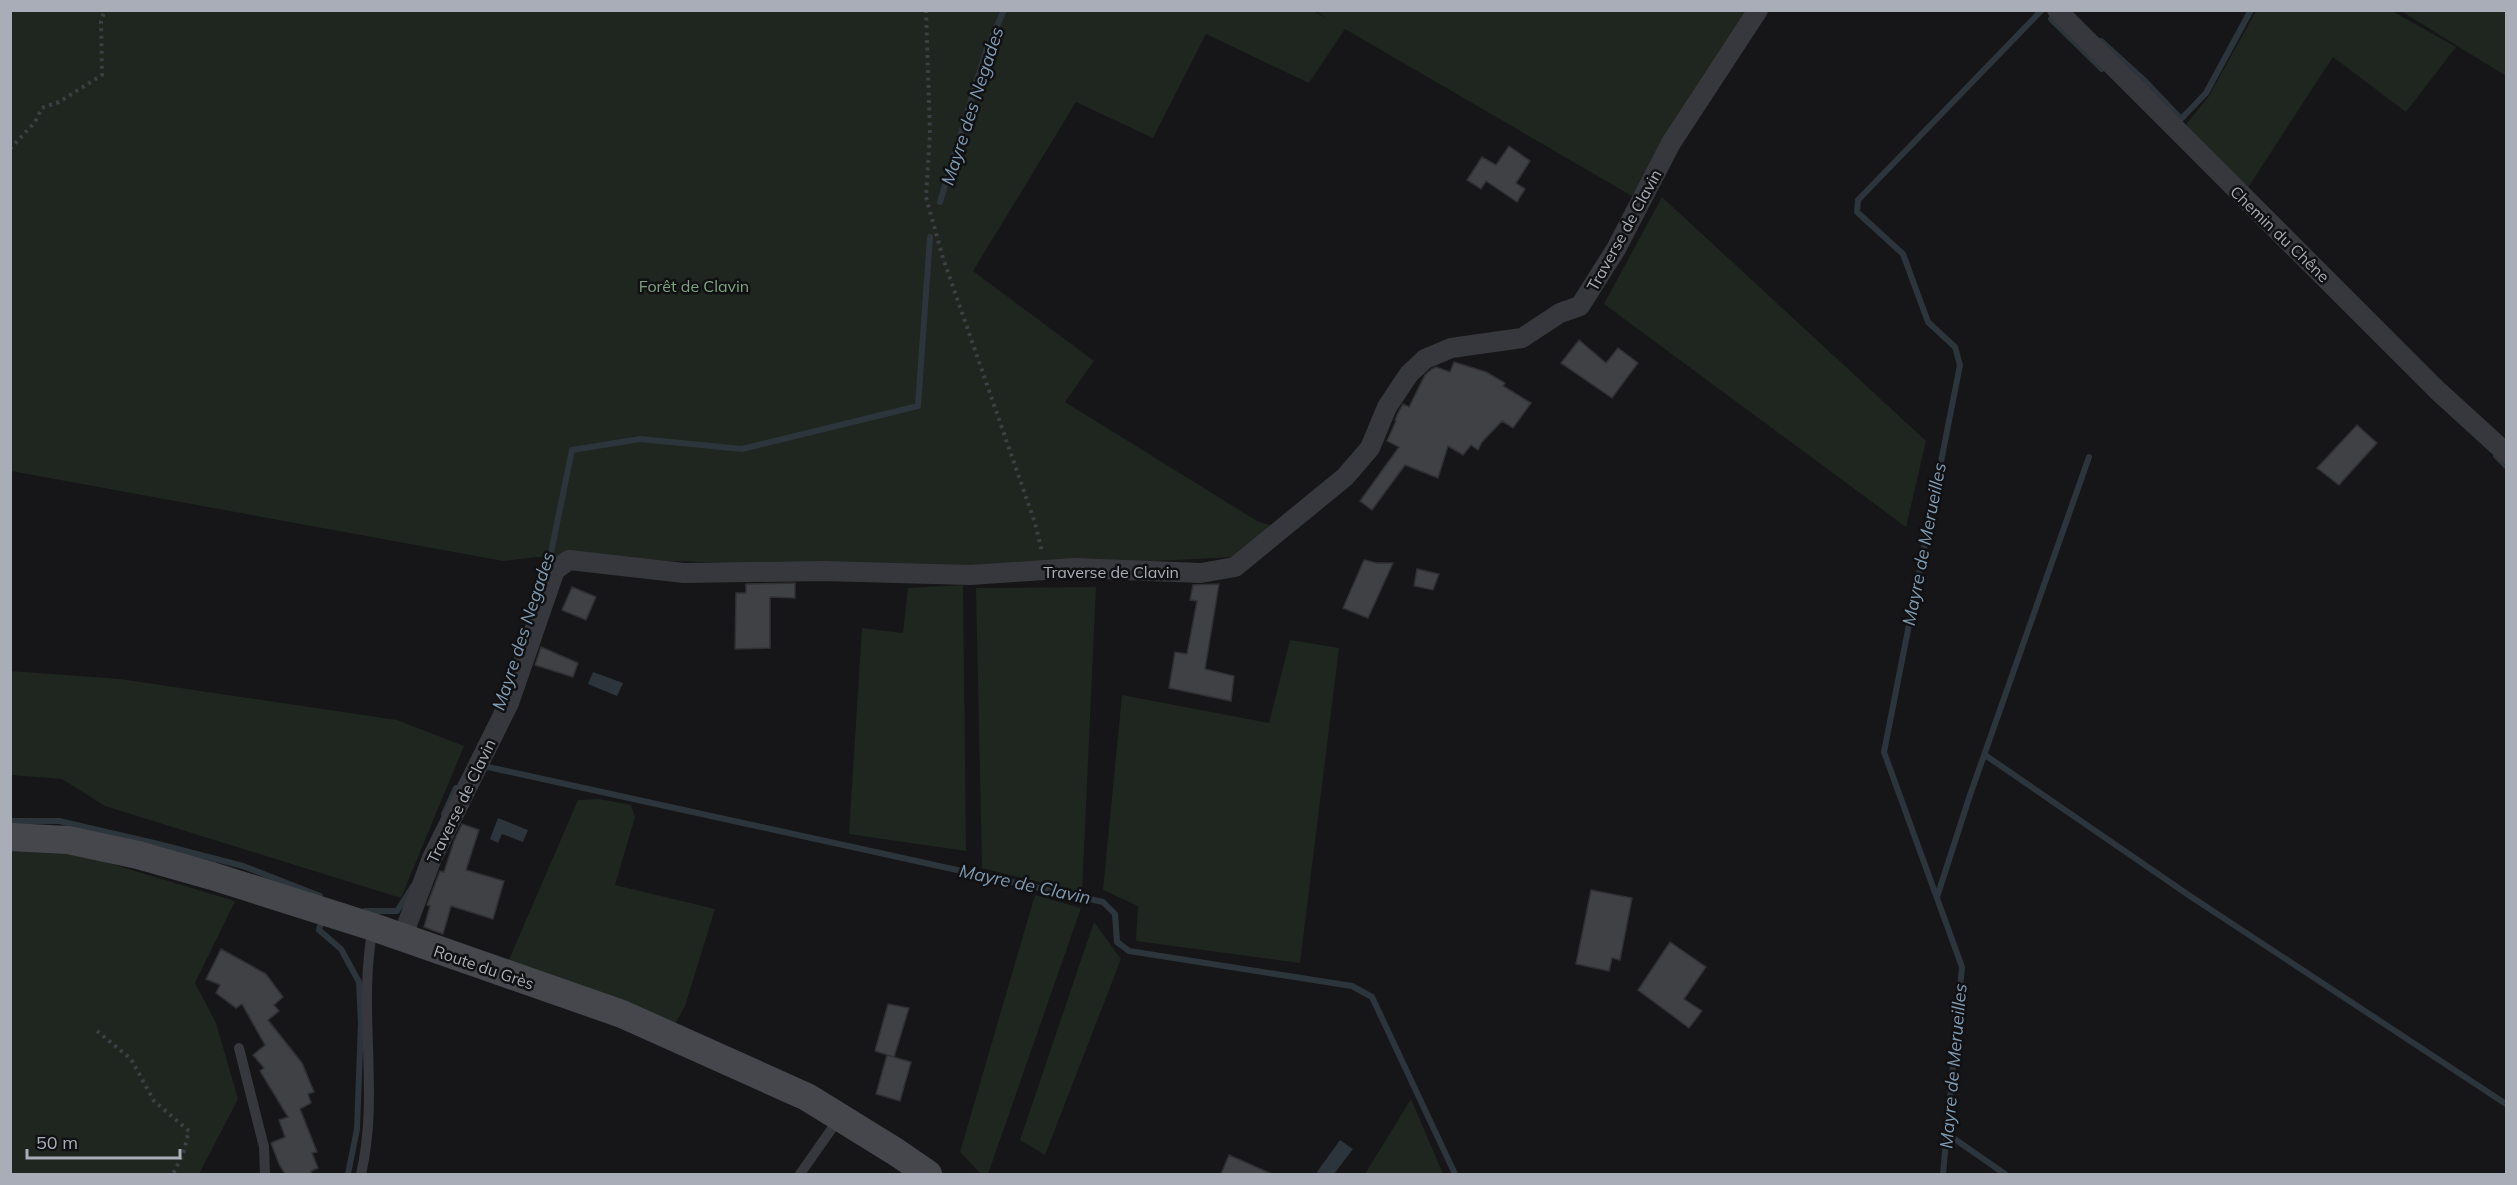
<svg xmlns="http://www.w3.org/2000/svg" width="2517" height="1185" font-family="Mulish,sans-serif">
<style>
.green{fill:#1e261f}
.water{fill:#2c353c}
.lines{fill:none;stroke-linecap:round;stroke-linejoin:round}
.stream{stroke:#2c353c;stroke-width:6}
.building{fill:#404145;stroke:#303034;stroke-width:1.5}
.path{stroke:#3d3f44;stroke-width:4;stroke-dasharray:3 4.5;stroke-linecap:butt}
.lane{stroke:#37383d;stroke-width:10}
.street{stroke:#37383d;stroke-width:20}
.secondary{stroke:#45474d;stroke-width:28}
.labels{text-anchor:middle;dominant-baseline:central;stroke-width:5;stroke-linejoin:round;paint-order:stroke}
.street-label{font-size:16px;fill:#a8adb8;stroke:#111113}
.park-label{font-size:16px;fill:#7fa381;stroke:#111113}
.water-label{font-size:18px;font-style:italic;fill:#7f9bb3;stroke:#111113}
</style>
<rect width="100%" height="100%" fill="#161618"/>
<path class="green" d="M 1312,10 L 1329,20 L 1316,11 L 1747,11 L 1699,83 L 1632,196 L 1345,29 L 1309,83 L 1206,34 L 1153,138 L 1076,102 L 973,271 L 1094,361 L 1065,402 L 1257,521 L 1276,527 L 1233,557 L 1040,567 L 935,569 L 537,557 L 503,561 L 11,471 L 10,11 Z
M 2256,11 L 2392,11 L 2456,47 L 2406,112 L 2333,57 L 2245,192 L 2184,127 L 2209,96 Z
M 2401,11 L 2506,11 L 2506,76 Z
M 1662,197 L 1926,441 L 1906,527 L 1604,304 Z
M 963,585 L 966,851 L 849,834 L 862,628 L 903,633 L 908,588 Z
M 1096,587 L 1082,893 L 982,868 L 976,588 Z
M 1290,640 L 1339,648 L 1300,963 L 1136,941 L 1138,906 L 1103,890 L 1122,695 L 1269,723 Z
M 10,671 L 120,679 L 397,720 L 464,746 L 401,898 L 105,806 L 62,779 L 11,775 Z
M 599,799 L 631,805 L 635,817 L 615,885 L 715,909 L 685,1006 L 675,1024 L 508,962 L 578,800 Z
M 11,850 L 75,853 L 235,901 L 195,983 L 216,1023 L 238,1099 L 199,1174 L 11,1174 Z
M 1035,895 L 1081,908 L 988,1174 L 981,1174 L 960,1152 Z
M 1094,922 L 1121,959 L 1045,1155 L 1020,1140 Z
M 1411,1099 L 1443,1174 L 1365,1174 Z"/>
<path class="water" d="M 593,672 L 623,683 L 617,696 L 588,684 Z
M 498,818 L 528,830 L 523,842 L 502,834 L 498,843 L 490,839 Z
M 1340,1140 L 1353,1149 L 1334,1174 L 1320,1174 L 1317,1172 Z"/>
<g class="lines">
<path class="stream" d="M 2051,19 L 2102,69
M 2101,41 L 2145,81 L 2181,119 L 2206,93 L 2251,10
M 940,202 L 987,48 L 1004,10
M 2496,456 L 2506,466
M 547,572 L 572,450 L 640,439 L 742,449 L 918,406 L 930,237
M 1985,755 L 2190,896 L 2506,1104
M 488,767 L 1103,902 L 1115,914 L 1117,942 L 1129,951 L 1352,986 L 1372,997 L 1455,1174
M 444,814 L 456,788
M 10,821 L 59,821 L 158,844 L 243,866 L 320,896
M 1937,897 L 1970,795 L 2089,457
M 365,911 L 397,911 L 413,886
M 320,926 L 319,930 L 341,949 L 359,982 L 361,1023 L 357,1129 L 348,1174
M 1946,1133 L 2005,1174
M 1943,1174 L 1962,967 L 1884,752 L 1960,365 L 1955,347 L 1928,322 L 1903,254 L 1857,212 L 1858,200 L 2042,10"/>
</g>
<path class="building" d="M 1509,146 L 1530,161 L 1516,183 L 1525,189 L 1517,202 L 1486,181 L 1481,189 L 1467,180 L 1482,157 L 1496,165 Z
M 1579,340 L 1606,363 L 1618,348 L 1638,363 L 1612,398 L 1561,363 Z
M 1454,362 L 1486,372 L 1505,383 L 1503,386 L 1531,403 L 1513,428 L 1502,421 L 1482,442 L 1478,450 L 1471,445 L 1463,455 L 1448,446 L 1438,478 L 1405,465 L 1372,510 L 1360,501 L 1399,447 L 1387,441 L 1396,421 L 1395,420 L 1398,413 L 1403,404 L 1409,407 L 1425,375 L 1432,369 L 1436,367 L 1450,372 Z
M 2357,425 L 2377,443 L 2339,485 L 2317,468 Z
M 1364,560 L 1377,563 L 1393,563 L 1368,618 L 1343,608 Z
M 1417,569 L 1439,574 L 1433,590 L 1414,586 Z
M 795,583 L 795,598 L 770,597 L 770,648 L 735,649 L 736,593 L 746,593 L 746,584 Z
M 1219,584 L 1205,669 L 1234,676 L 1231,701 L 1169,688 L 1175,652 L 1187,654 L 1197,601 L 1190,600 L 1193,585 Z
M 572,587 L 596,597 L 586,620 L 562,610 Z
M 541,647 L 578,663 L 573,677 L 535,665 Z
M 462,824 L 479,830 L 466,870 L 504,881 L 493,919 L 451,906 L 443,934 L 424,927 L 430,906 L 427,905 L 440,871 L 444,872 L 454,841 Z
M 1591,890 L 1632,898 L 1620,960 L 1612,958 L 1609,971 L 1576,964 Z
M 1670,942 L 1706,967 L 1684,999 L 1702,1011 L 1689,1028 L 1638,990 Z
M 221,949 L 266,974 L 283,997 L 274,1005 L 279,1011 L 268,1020 L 302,1063 L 314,1092 L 308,1094 L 311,1103 L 300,1109 L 317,1152 L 312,1153 L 318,1168 L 311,1171 L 311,1174 L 285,1174 L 279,1164 L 271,1143 L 285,1137 L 279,1120 L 288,1117 L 260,1071 L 264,1068 L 253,1055 L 265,1045 L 242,1004 L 236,1008 L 216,993 L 220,985 L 206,979 Z
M 888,1004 L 909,1008 L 894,1057 L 875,1051 Z
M 887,1055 L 911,1062 L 900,1101 L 876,1094 Z
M 1229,1155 L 1272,1174 L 1221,1174 Z"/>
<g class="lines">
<path class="path" d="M 926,10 L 930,134 L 926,197 L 943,258 L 1035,523 L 1042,552
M 10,149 L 35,122 L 42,108 L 59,102 L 102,75 L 101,21 L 105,10
M 97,1031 L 131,1059 L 154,1101 L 189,1131 L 183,1154 L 173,1174"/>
<path class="lane" d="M 239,1048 L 264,1147 L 265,1174
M 361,1174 C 380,1093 357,1009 373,927
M 800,1174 L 840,1117"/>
<path class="street" d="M 2057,10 L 2437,390 L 2506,453
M 402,938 L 432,858 L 509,703 L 555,570 L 569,560 L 684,573 L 823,571 L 970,575 L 1074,568 L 1201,573 L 1235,567 L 1345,477 L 1370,448 L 1387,407 L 1409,374 L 1425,359 L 1451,348 L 1522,338 L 1560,313 L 1580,306 L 1616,249 L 1671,143 L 1758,10"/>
<path class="secondary" d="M 10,837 L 68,840 L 138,855 L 212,876 L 373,927 L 622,1014 L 807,1097 L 896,1152 L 928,1174"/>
</g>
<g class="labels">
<g class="street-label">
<text transform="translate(1624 230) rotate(-61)">Traverse de Clavin</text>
<text transform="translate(2280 234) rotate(44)">Chemin du Chêne</text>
<text x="1111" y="572">Traverse de Clavin</text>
<text transform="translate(461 801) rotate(-64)">Traverse de Clavin</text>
<text transform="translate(484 967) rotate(19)">Route du Grès</text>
</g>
<g class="park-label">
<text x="694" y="286">Forêt de Clavin</text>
</g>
<g class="water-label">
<text transform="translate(972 106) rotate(-72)">Mayre des Negades</text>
<text transform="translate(1924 544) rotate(-79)">Mayre de Merueilles</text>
<text transform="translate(523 631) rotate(-72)">Mayre des Negades</text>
<text transform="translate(1025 884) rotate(12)">Mayre de Clavin</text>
<text transform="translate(1953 1066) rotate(-85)">Mayre de Merueilles</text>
</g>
</g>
<rect width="2517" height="1185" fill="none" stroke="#a8adb8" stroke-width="24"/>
<path d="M27 1149v9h153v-9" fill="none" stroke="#a8adb8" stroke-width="3"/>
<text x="36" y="1149" font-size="18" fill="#a8adb8" stroke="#111113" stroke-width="4.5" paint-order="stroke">50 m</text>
</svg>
